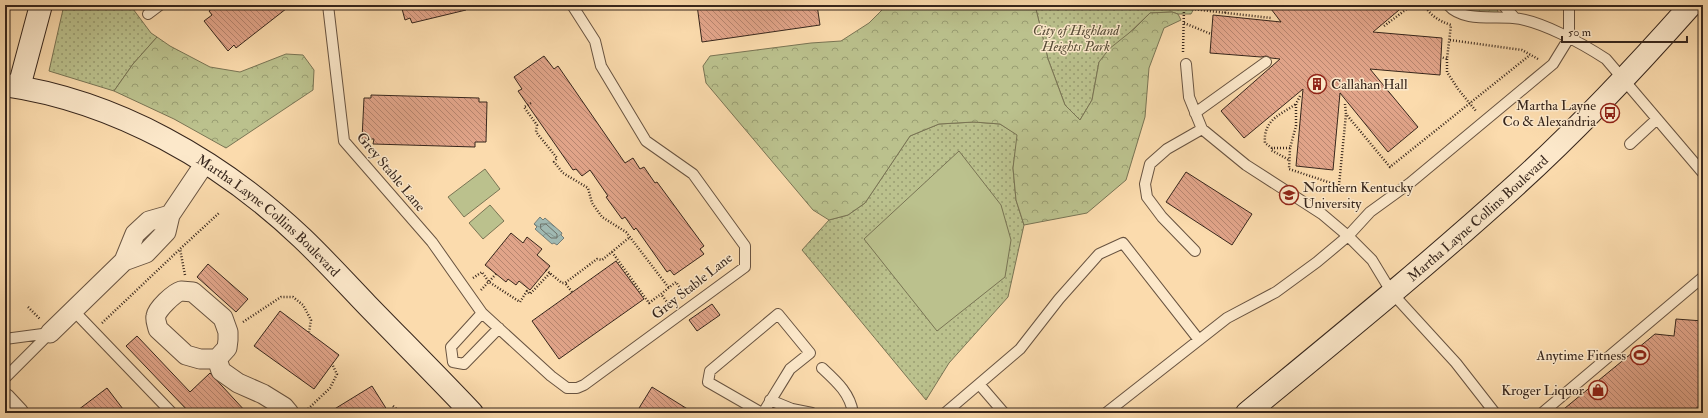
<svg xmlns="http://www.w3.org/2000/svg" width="1708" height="418" font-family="'IM FELL Double Pica',serif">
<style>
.grass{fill:url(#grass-dots);stroke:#797454}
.forest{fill:url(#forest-crowns);stroke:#797454}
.garden{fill:url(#garden-furrows);stroke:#797454}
.pitch{fill:#bbc18d;stroke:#797454}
.water{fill:url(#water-waves);stroke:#767e76}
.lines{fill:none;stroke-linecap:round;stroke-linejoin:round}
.shore{stroke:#6c7067;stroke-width:1}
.building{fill:url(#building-back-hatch);stroke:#37261c}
.lane-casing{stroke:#685340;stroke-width:12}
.street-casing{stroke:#685340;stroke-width:21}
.secondary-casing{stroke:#37261c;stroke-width:24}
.path{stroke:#37261c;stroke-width:2.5;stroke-dasharray:1 2;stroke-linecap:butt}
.lane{stroke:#fce8ca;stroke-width:10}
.street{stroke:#fce8ca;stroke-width:19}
.secondary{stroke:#fce8ca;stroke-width:22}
.labels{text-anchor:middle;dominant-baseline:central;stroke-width:3;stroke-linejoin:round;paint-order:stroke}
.park-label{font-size:14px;font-style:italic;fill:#584d38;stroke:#fce8ca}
.poi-label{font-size:14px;fill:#37261c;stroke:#fce8ca;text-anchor:end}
.street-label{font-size:14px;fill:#37261c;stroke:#fce8ca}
</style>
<defs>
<pattern id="grass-dots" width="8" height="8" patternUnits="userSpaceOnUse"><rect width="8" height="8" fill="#bbc18d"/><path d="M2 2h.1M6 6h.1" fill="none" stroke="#999d72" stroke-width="1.8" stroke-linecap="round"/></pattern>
<pattern id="forest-crowns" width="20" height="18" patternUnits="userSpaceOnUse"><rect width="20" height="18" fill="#bbc18d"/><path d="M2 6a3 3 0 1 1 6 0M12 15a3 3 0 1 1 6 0" fill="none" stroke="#999d72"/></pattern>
<pattern id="garden-furrows" width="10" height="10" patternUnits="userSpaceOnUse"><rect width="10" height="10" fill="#bbc18d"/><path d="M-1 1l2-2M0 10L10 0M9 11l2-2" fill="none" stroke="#999d72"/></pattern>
<pattern id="water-waves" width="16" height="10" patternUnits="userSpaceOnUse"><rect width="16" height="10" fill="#a0b9b2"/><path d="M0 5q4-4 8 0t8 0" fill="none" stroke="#839690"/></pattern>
<pattern id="building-back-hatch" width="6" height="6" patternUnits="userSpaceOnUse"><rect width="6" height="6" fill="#e1a489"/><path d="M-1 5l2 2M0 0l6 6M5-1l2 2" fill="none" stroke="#b7856f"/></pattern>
</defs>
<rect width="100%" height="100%" fill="#fbdbad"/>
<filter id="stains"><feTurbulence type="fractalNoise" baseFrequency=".005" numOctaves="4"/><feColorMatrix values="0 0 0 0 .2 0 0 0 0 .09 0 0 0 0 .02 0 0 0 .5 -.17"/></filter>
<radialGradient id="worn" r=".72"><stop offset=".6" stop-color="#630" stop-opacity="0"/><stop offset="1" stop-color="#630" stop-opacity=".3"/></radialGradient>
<path class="grass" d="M 64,5 L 130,5 L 151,33 L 157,37 L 133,64 L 114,91 L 49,71 Z
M 1035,5 L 1196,5 L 1191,14 L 1178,14 L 1172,12 L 1150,13 L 1099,62 L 1092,100 L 1080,120 L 1065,105 L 1048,59 Z
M 974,122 L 1000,124 L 1018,135 L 1013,168 L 1016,200 L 1024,225 L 1008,297 L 949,363 L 926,400 L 802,250 L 829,220 L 848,215 L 865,203 L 910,136 L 939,124 Z"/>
<path class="forest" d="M 887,5 L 1035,5 L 1048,59 L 1065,105 L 1080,120 L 1092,100 L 1099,62 L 1109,49 L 1134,29 L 1150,13 L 1172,12 L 1178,14 L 1181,20 L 1164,28 L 1149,68 L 1145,117 L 1126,180 L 1087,213 L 1024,225 L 1016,200 L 1013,168 L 1017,135 L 1000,124 L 974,122 L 939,124 L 910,136 L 865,203 L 848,215 L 829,220 L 813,210 L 706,83 L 703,66 L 710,56 L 811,43 L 841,41 L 869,23 Z
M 157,37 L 170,46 L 210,67 L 240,72 L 286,54 L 303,55 L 314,70 L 313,90 L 226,148 L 174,119 L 114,91 L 133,64 Z"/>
<path class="garden" d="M 1471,5 L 1495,5 L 1499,14 L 1496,15 L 1470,11 L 1469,8 Z"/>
<path class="pitch" d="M 959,151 L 1001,205 L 1011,240 L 1005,277 L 937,331 L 864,239 Z
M 485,169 L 500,189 L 464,217 L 448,197 Z
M 490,205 L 504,221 L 483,239 L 469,223 Z"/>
<path class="water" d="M 540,217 L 543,220 L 545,218 L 562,233 L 561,235 L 564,238 L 557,245 L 554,243 L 552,244 L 535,229 L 537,227 L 534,224 Z"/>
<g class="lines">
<path class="shore" d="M 541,224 L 546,224 L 557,234 L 557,238 L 551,238 L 541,229 Z"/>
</g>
<path class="building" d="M 217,5 L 291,5 L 236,48 L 234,45 L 228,51 L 204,21 L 212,15 L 209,11 Z
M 401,5 L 465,5 L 466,10 L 412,23 L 410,18 L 405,20 Z
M 697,5 L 817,5 L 820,25 L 702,42 Z
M 1268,5 L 1405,5 L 1373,32 L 1442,38 L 1440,75 L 1370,69 L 1418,127 L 1388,152 L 1340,93 L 1333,170 L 1296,166 L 1303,89 L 1244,138 L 1221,111 L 1280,59 L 1271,58 L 1266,56 L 1261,57 L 1210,53 L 1213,15 L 1281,22 Z
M 544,56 L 554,69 L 558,66 L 625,163 L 633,158 L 640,169 L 644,167 L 655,183 L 657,182 L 704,246 L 700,249 L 704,254 L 674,275 L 670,270 L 667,272 L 636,228 L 634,230 L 625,217 L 622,219 L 606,197 L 608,196 L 590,170 L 582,176 L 576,169 L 573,170 L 518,91 L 522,89 L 514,77 Z
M 371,95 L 479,98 L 479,102 L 487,102 L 486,142 L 475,142 L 475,147 L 373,144 L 374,139 L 362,139 L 364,98 L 371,98 Z
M 1186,172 L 1252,214 L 1232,245 L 1166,202 Z
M 511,233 L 523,243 L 527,237 L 542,249 L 537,255 L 550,266 L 530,290 L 519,281 L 516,285 L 508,279 L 506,282 L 485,265 Z
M 616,261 L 644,299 L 559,359 L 532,321 Z
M 208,264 L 248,299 L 236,312 L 197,277 Z
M 712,304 L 720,315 L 697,331 L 689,320 Z
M 280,311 L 339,355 L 314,389 L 254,346 Z
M 1676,319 L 1703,321 L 1703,403 L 1690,413 L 1559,413 L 1655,334 L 1674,336 Z
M 137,336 L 190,392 L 210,373 L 247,413 L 190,413 L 126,346 Z
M 372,386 L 389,413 L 328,413 Z
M 652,387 L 694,413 L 636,413 Z
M 107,388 L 126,413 L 74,413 Z"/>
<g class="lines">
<defs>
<path id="lane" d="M 328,5 L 344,141 L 432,242 L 482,313 L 551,376 L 567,388 L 577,388 L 584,385 L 745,267 L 745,246 L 693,174 L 646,141 L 601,66 L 595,41 L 572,5
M 1448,5 C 1463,22 1492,16 1513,18 C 1540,20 1583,44 1606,59 L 1703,173
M 1503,5 L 1515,18
M 148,14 L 160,5
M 1186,64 L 1189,97 L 1202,129 L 1246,165 L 1322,214 L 1348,236 L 1372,260 L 1392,293 L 1456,363 L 1495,413
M 1195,113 L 1266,62
M 1630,144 L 1657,119
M 1195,251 L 1162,217 L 1147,197 L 1145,184 L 1150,164 L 1167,149 L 1202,129
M 73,310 L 172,413
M 5,339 L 50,333
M 453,362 L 464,364 L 499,328
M 453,362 L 451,347 L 482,313
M 822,368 C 836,381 850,393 853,413
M 5,378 L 50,333
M 979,384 L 1004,413
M 770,400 L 792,409 L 812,413
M 762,413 L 708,382 L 710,371 L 778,314 L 810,353 L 790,369 L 763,413
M 945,413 L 1020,349 L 1059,299 L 1099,254 L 1123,243 L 1199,340
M 1106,413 L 1227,318 L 1276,292 L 1317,262 L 1348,236 L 1370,212 L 1410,183 L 1553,64 L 1569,38 L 1569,5
M 1542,413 L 1703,277"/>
<path id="street" d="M 124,261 L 146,253 L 166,232 L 170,215 L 205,163
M 181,291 L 193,292 L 223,318 L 228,332 L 228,340 L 227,348 L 217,359 L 200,359 L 186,355 L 158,329 C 157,324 155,320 156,316 C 157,309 174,293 181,291 Z
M 50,333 L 124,261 L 135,234 L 149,221 L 170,215
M 217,359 L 221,371 L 238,383 L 263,394 L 284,407 L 289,413
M 5,398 L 19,413"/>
<g id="secondary">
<path id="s1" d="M 5,85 C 116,101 221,161 302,238 C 324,259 345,282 367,305 C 402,341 438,377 472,413"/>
<path d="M 19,87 L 41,5"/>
<path id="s2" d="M 1247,413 C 1338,338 1429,264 1516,185 C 1578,129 1636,67 1691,5"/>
</g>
</defs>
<use href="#lane" class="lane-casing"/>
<use href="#street" class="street-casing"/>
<use href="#secondary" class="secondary-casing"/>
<path class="path" d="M 1143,5 L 1192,9 L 1194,5
M 1424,5 C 1431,16 1439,21 1451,25 L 1447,59 L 1441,57
M 1192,9 L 1271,18
M 1225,13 L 1228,5
M 1184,23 L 1211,34
M 1384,26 L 1412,5
M 1450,40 L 1522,50 L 1538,59
M 1183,52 L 1184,8
M 1447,59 L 1447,72 L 1458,89 L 1476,111
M 1300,96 L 1296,104 L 1296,126 L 1290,148 L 1289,169 L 1334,184
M 531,103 L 524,107 L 537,125 L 536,132 L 557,158 L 554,162 L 563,173 L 588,188 L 592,203 L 602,217 L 626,232 L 669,288
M 1345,104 L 1346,114 L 1390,167 L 1530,55
M 1272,148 L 1271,150 L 1289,160
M 1290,148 L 1272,148 L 1265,143 C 1263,120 1280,115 1296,104
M 1339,185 L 1346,114
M 612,252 L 649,303 L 661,294
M 546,270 L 562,283 L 565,283
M 185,275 L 180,249 L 219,213
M 473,278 L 482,272 L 489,282 L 520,302 L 527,291 L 530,294 L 550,273
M 481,290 L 496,274
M 572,292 L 565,283 L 597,259 L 602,260 L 630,237
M 670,306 L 661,294 L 676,282 L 685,295
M 28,307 L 40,319
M 243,322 L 281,297 L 293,297 L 303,305 L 311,320 L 309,332
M 102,323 L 180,249
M 393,406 L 401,413
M 306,411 L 330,388 L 337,374 L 332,364"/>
<use href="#lane" class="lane"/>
<use href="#street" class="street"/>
<use href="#secondary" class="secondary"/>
</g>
<defs>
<symbol id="building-ring" viewBox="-11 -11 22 22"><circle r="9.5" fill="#fce8ca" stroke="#8f2418" stroke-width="1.5"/><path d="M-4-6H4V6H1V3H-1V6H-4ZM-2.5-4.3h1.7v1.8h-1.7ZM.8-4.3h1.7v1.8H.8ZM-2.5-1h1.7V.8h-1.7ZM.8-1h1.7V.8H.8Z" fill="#8f2418"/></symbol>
<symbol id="bus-ring" viewBox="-11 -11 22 22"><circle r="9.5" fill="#fce8ca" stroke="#8f2418" stroke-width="1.5"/><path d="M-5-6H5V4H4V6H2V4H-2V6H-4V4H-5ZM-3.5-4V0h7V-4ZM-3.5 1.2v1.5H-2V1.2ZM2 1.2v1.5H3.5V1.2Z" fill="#8f2418"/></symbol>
<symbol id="university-ring" viewBox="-11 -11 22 22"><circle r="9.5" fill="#fce8ca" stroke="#8f2418" stroke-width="1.5"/><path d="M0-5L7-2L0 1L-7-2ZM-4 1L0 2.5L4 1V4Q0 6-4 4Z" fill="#8f2418"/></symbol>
<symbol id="stadium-ring" viewBox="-11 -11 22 22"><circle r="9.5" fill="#fce8ca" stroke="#8f2418" stroke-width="1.5"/><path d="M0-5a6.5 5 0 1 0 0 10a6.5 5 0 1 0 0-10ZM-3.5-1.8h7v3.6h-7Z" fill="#8f2418"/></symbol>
<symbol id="shop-ring" viewBox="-11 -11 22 22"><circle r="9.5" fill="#fce8ca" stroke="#8f2418" stroke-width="1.5"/><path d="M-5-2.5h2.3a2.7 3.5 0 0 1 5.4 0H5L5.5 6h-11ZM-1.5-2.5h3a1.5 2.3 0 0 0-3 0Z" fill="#8f2418"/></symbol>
</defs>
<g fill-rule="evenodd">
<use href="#building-ring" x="1306" y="73" width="22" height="22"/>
<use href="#bus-ring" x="1599" y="102" width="22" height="22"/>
<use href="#university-ring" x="1278" y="184" width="22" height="22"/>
<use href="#stadium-ring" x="1629" y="344" width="22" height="22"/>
<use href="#shop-ring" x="1587" y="379" width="22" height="22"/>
</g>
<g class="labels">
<g class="park-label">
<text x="1076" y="30">City of Highland<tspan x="1076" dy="16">Heights Park</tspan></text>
</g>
<g class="poi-label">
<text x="1331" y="84" text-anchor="start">Callahan Hall</text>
<text x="1596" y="105">Martha Layne<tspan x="1596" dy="16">Co &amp; Alexandria</tspan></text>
<text x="1303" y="187" text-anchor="start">Northern Kentucky<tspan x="1303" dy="16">University</tspan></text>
<text x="1626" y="355">Anytime Fitness</text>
<text x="1584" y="390">Kroger Liquor</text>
</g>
<g class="street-label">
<text transform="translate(391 172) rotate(50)">Grey Stable Lane</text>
<text stroke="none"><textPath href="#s1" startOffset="299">Martha Layne Collins Boulevard</textPath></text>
<text stroke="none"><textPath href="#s2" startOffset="302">Martha Layne Collins Boulevard</textPath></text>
<text transform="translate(692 286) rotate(-38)">Grey Stable Lane</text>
</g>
</g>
<rect width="1708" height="418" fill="none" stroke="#fbdbad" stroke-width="20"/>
<rect x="6" y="6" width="1696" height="406" fill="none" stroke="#37261c" stroke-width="2"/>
<rect x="10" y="10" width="1688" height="398" fill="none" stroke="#37261c"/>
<path d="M1562 36v6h125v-6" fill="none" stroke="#37261c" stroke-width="2"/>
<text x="1568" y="36" font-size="12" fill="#37261c" stroke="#fce8ca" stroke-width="3" paint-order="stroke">50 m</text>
<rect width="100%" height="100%" filter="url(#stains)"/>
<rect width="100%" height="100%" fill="url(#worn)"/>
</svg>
